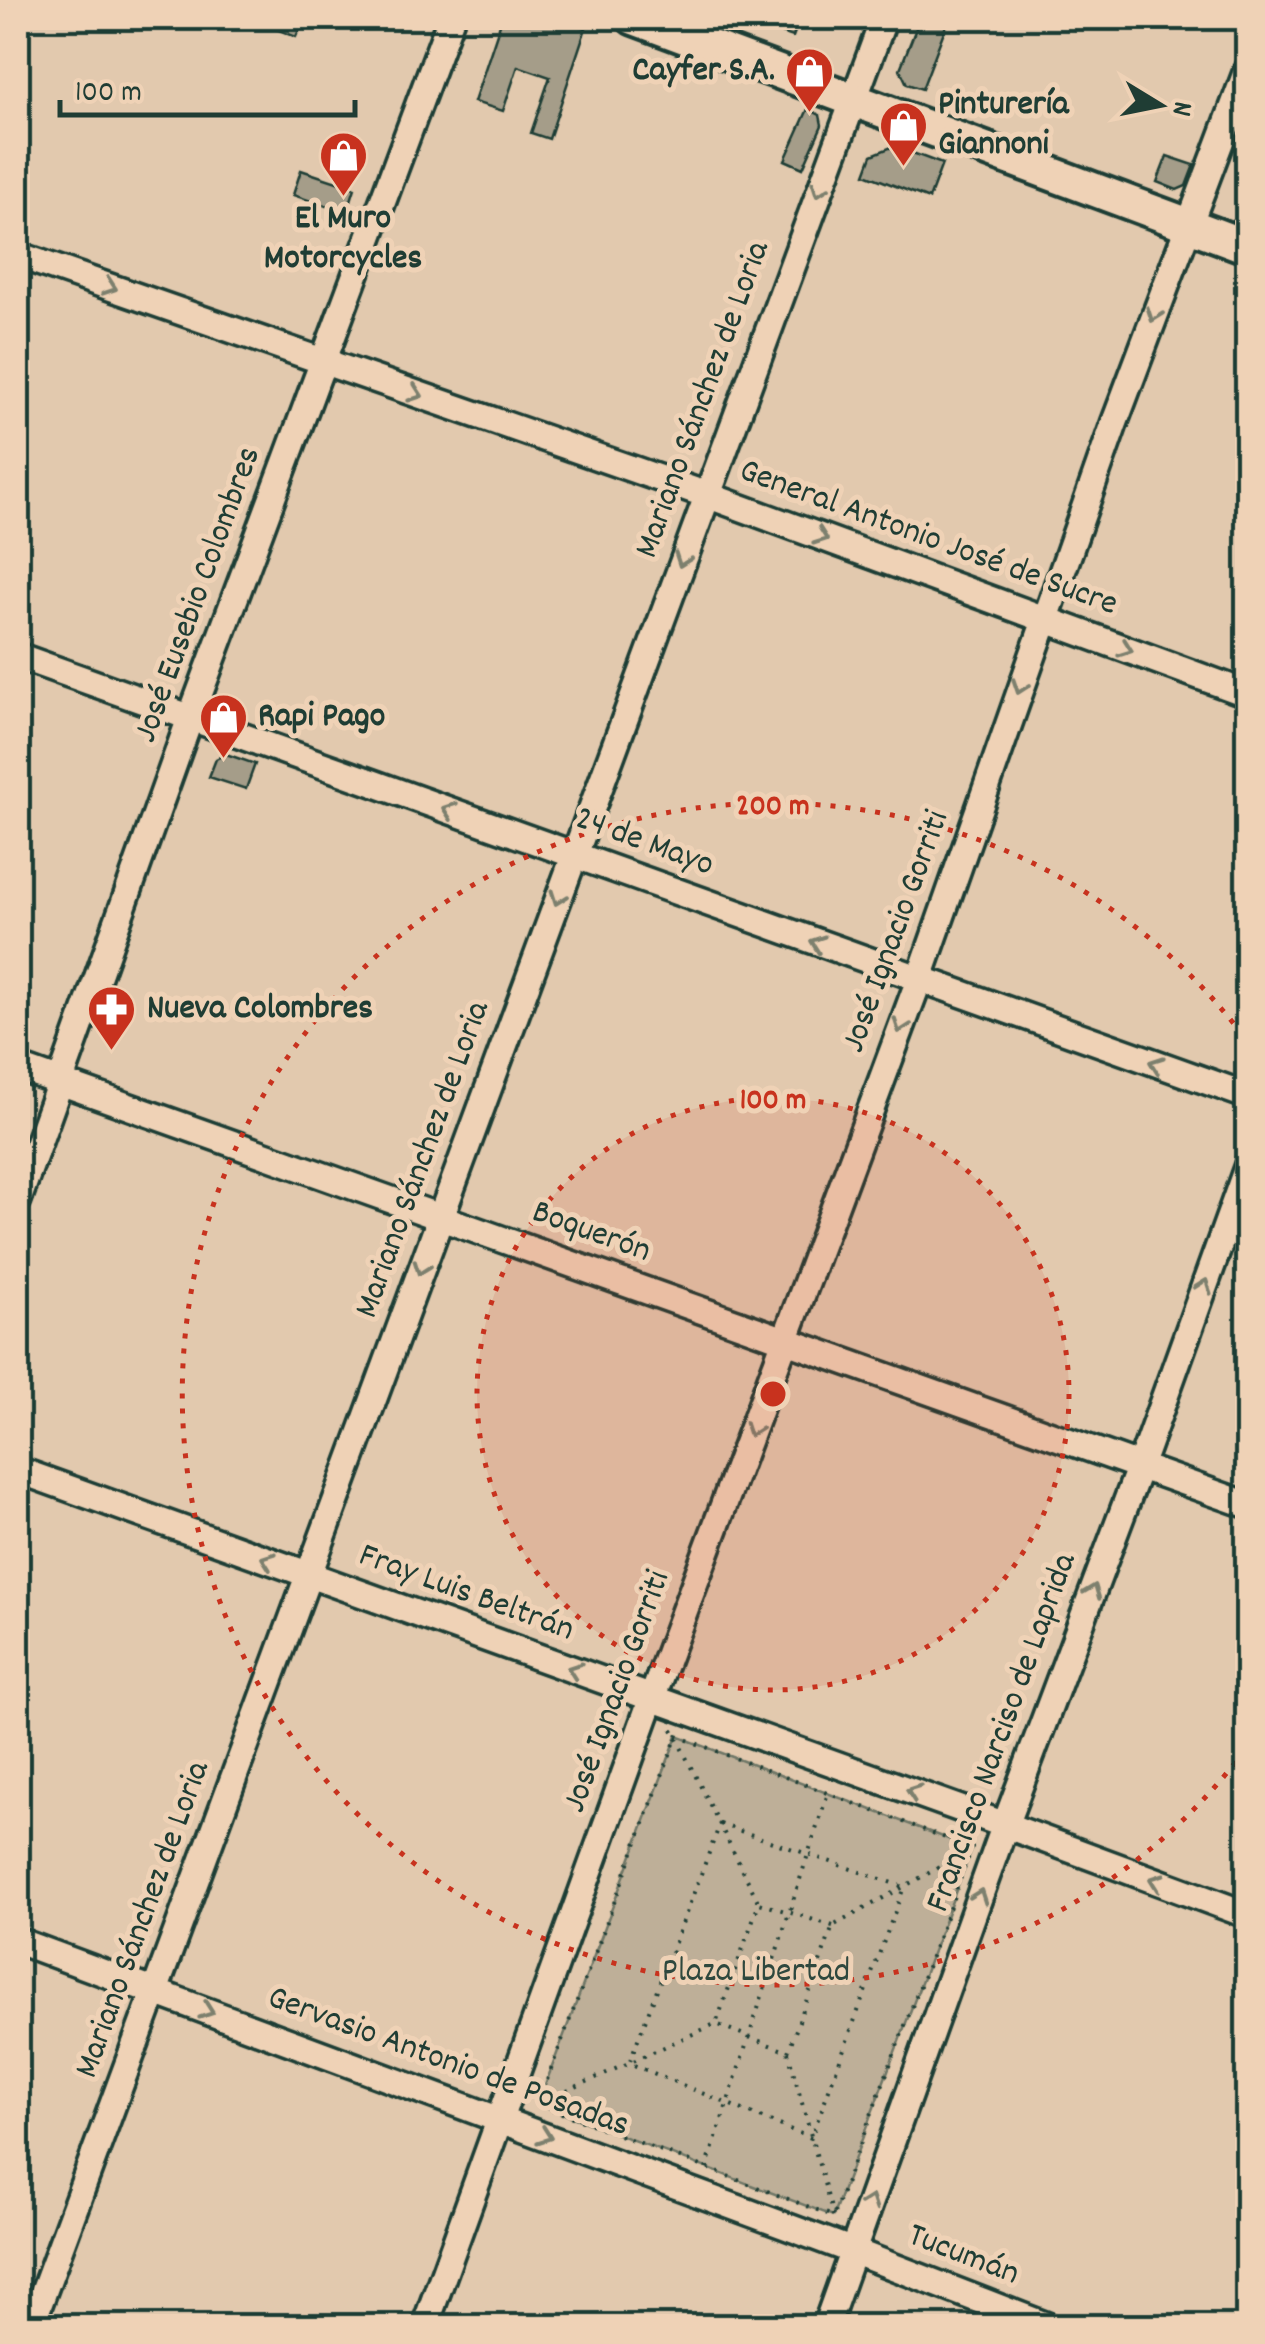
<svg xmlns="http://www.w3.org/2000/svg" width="1265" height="2344" font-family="Dekko,sans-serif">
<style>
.green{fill:#beaf98;stroke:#6e7666;stroke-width:2.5}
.building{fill:#a59d89;stroke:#1f3d34;stroke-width:2.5}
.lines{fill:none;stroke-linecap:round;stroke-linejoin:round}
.minor-casing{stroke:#1f3d34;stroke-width:32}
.major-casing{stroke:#1f3d34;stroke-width:40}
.path{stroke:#1f3d34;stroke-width:4;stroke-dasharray:2.5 8;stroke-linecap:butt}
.minor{stroke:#efd2b6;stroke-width:25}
.major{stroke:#efd2b6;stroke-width:32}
.oneway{stroke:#7d806e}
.ring{fill:none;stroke:#c8321e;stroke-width:5;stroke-dasharray:5 10}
.labels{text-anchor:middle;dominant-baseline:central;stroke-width:10;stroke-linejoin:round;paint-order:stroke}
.poi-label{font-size:35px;font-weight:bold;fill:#1f3d34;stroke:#efd2b6;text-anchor:start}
.street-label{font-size:35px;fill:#1f3d34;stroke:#efd2b6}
.park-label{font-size:35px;fill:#2f483e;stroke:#efd2b6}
.centre{fill:#c8321e;stroke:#efd2b6;stroke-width:5}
.ring-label{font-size:30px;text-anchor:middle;font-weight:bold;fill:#c8321e;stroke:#efd2b6;stroke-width:10;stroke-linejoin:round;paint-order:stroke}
</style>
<rect width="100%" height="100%" fill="#e2c9ae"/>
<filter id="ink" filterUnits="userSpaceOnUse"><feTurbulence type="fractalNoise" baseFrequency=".01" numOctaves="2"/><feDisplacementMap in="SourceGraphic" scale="20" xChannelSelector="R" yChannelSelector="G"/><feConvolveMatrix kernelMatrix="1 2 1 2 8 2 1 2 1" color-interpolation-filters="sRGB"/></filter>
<g filter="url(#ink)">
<path class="green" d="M 677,1736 L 972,1848 L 833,2216 L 538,2104 Z"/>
<path class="building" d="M 249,18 L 304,18 L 296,37 Z
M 502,18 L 560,18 L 586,28 L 549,139 L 531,133 L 550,77 L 518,66 L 503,111 L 474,102 Z
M 744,18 L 800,18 L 793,37 L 743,20 Z
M 920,18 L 949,18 L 922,89 L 907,84 L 900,69 Z
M 808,109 L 820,115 L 822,125 L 803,168 L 785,160 Z
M 894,146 L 942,164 L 929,199 L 865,174 L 872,155 Z
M 1167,156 L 1194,165 L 1186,186 L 1177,190 L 1157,182 Z
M 301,170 L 355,188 L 347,213 L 293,195 Z
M 226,754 L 255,764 L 246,789 L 209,777 L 216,759 Z"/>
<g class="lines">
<defs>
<path id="minor" d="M 18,255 L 707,495 L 1248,694
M 18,656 L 1248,1096
M 18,1067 L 1248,1505
M 18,1200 L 187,727 L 451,18
M 18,1470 L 1005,1825 L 1248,1915
M 18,1941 L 853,2251 L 1047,2326
M 31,2326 L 884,18
M 425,2326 L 652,1698 L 919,980 L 1114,424 L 1248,68
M 826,2326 L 1005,1825 L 1140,1466 L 1248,1165"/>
<path id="major" d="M 634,18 L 1248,247"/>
</defs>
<use href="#minor" class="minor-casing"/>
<use href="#major" class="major-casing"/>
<path class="path" d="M 672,1729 L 759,1903
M 677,1736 L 972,1848 L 833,2216 L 538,2104 Z
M 720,1824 L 904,1887 L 811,2138 L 629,2063 Z
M 833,1926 L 759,1903 L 716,2024 L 788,2052 L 833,1926 L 972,1849
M 788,2052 L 833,2216
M 538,2104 L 715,2024
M 706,2169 L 828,1793"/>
<use href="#minor" class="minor"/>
<use href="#major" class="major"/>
</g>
<defs><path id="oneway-chevron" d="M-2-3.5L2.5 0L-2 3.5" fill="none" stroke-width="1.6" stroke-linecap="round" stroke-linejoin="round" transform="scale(2.5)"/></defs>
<g class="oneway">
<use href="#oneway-chevron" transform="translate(819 190) rotate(110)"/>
<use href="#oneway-chevron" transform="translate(110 287) rotate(19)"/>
<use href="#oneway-chevron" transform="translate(1154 315) rotate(110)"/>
<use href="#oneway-chevron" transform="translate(416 394) rotate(20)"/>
<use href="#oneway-chevron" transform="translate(821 537) rotate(20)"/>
<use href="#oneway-chevron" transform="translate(682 560) rotate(110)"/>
<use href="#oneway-chevron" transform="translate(1126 649) rotate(20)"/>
<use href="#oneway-chevron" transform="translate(1020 687) rotate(109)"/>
<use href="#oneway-chevron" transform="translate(449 810) rotate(-160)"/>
<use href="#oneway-chevron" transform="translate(558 898) rotate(110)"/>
<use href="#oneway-chevron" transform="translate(817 943) rotate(-160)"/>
<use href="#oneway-chevron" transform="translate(901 1026) rotate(110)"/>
<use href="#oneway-chevron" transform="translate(1156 1064) rotate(-160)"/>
<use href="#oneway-chevron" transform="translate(421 1268) rotate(110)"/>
<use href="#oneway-chevron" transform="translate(1204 1286) rotate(-70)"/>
<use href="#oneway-chevron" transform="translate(752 1430) rotate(110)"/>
<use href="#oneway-chevron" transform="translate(268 1560) rotate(-160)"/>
<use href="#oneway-chevron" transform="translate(1093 1591) rotate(-69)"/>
<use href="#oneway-chevron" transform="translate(574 1670) rotate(-160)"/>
<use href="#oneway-chevron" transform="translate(913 1792) rotate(-160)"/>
<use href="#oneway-chevron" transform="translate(1156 1881) rotate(-160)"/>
<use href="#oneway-chevron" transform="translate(979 1896) rotate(-70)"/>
<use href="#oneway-chevron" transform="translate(207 2011) rotate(20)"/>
<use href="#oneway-chevron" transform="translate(545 2136) rotate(20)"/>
<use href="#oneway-chevron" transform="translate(870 2202) rotate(-70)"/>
</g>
</g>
<circle cx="773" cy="1394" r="296" fill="#c8321e" fill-opacity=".12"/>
<g class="ring">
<circle cx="773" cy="1394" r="296"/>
<path d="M1245 1750A591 591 0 1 1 1245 1038"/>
</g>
<defs>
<symbol id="shop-pin" viewBox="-11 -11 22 30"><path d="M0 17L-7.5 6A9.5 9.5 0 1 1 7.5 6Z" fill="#c8321e" stroke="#efd2b6"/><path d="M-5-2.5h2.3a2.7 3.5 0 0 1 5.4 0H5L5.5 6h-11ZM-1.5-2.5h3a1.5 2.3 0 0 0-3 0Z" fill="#fff"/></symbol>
<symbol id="pharmacy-pin" viewBox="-11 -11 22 30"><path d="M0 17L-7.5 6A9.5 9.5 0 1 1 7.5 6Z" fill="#c8321e" stroke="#efd2b6"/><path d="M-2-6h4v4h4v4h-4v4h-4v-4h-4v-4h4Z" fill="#fff"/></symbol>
</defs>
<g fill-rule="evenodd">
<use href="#shop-pin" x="782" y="44" width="55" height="75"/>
<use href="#shop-pin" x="876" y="98" width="55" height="75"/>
<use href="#shop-pin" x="316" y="128" width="55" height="75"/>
<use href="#shop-pin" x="196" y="690" width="55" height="75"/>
<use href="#pharmacy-pin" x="84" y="982" width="55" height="75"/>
</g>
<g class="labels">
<g class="poi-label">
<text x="775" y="72" text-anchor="end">Cayfer S.A.</text>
<text x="938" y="106">Pinturería<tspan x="938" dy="40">Giannoni</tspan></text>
<text x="343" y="220" text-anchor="middle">El Muro<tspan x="343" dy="40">Motorcycles</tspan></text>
<text x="258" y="718">Rapi Pago</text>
<text x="147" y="1010">Nueva Colombres</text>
</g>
<g class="street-label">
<text transform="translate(704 400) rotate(-70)">Mariano Sánchez de Loria</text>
<text transform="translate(928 539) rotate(20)">General Antonio José de Sucre</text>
<text transform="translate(199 595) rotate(-70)">José Eusebio Colombres</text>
<text transform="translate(644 843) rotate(20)">24 de Mayo</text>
<text transform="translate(897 932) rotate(-70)">José Ignacio Gorriti</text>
<text transform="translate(424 1160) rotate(-70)">Mariano Sánchez de Loria</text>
<text transform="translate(591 1233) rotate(20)">Boquerón</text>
<text transform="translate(466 1594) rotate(20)">Fray Luis Beltrán</text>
<text transform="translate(618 1692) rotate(-70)">José Ignacio Gorriti</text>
<text transform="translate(1003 1733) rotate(-70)">Francisco Narciso de Laprida</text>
<text transform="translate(144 1920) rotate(-70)">Mariano Sánchez de Loria</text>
<text transform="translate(448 2063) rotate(20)">Gervasio Antonio de Posadas</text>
<text transform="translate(963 2256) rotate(21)">Tucumán</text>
</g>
<g class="park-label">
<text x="756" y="1973">Plaza Libertad</text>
</g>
</g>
<circle cx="773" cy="1394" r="15" class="centre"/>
<g class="ring-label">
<text x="773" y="814">200 m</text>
<text x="773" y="1108">100 m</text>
</g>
<rect width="1265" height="2344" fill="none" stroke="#efd2b6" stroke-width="60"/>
<rect x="30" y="30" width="1205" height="2284" fill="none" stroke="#1f3d34" stroke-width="4" filter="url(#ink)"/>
<g transform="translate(1160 105) rotate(100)" stroke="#efd2b6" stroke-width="8" paint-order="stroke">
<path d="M0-8L18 38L0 25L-18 38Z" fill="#1f3d34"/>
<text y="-15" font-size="28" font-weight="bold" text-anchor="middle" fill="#1f3d34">N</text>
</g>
<path d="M60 100v15h295v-15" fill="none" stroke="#1f3d34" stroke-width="5"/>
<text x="75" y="100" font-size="30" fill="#1f3d34" stroke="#efd2b6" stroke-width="8" paint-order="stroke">100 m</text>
</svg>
